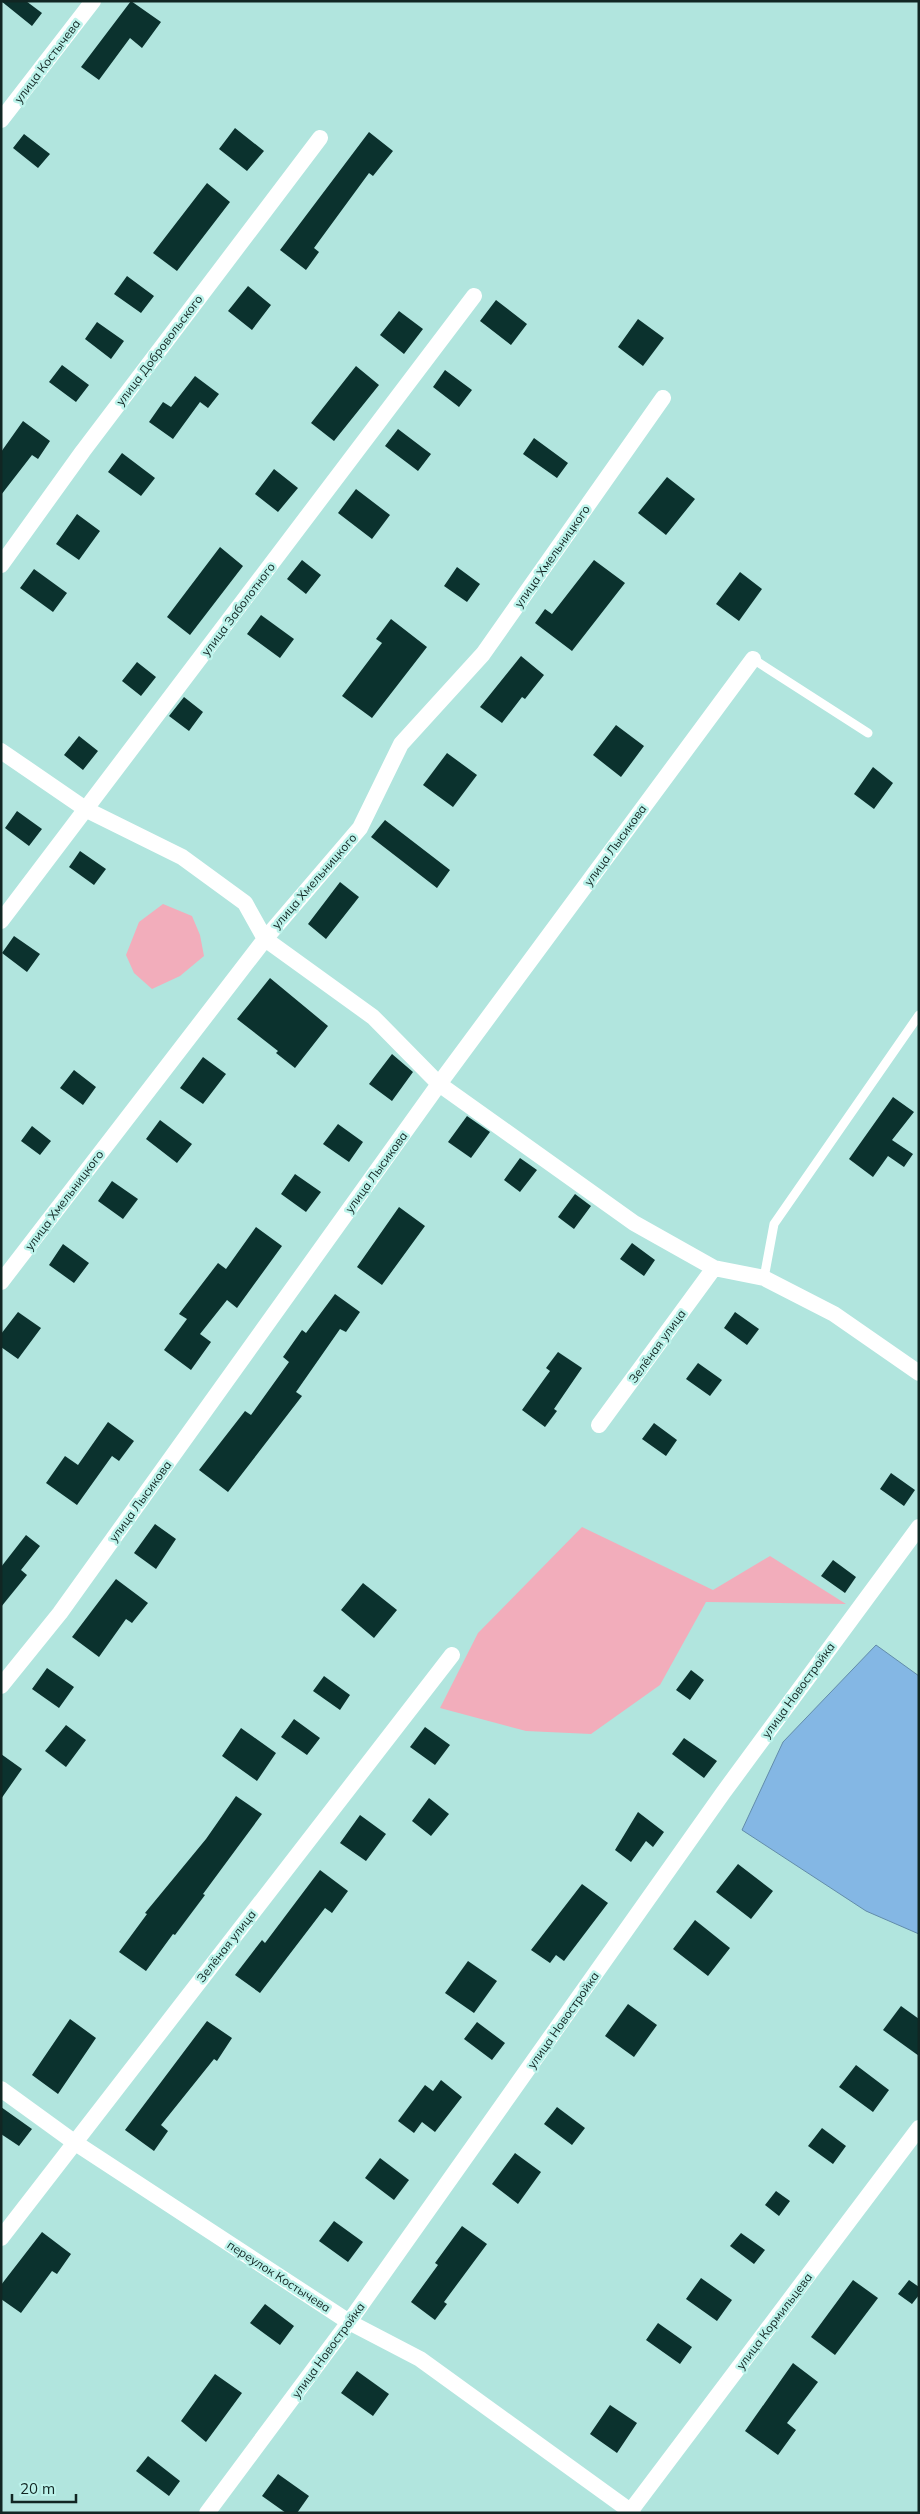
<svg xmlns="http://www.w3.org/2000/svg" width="920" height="2514" font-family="Mulish,sans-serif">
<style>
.green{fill:#f2adbb}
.water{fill:#84b7e4;stroke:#628caa}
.building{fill:#0b322e}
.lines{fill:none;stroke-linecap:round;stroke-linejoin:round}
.lane{stroke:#fff;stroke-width:9}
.street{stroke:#fff;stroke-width:16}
.labels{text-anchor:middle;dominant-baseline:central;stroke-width:5;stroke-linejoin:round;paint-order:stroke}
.street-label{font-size:12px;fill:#112623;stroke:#bdf3eb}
</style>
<rect width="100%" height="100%" fill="#b1e5de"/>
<path class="green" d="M 163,904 L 192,916 L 200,935 L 204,956 L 180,976 L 152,989 L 134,973 L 126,955 L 139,922 Z
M 582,1527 L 713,1590 L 770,1556 L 846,1604 L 706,1602 L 660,1685 L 591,1734 L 526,1731 L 440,1708 L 478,1633 Z"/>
<path class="water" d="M 876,1645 L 919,1676 L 919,1934 L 866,1911 L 742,1830 L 783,1742 Z"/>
<path class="building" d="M 1,1 L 26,1 L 42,13 L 32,26 Z
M 131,1 L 161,22 L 142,48 L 130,38 L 99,80 L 81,67 Z
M 235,128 L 264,151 L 247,171 L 219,149 Z
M 369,132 L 393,151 L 373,176 L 369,173 L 314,248 L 319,252 L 306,270 L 280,250 Z
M 24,134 L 50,154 L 38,168 L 13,148 Z
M 207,183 L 230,202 L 177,271 L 153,253 Z
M 127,276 L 154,296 L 141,313 L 114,294 Z
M 248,286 L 271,305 L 252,330 L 228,311 Z
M 496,300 L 527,324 L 511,345 L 480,321 Z
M 399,311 L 423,329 L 404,354 L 380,335 Z
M 638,319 L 664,338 L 643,366 L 618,347 Z
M 97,322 L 124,341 L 111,359 L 85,339 Z
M 62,365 L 89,385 L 76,402 L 49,382 Z
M 356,366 L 379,385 L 334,441 L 311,423 Z
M 445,370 L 472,390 L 459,407 L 433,387 Z
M 195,376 L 219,394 L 208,408 L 200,402 L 173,439 L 149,422 L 163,402 L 171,407 Z
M 23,421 L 50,441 L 38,459 L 32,455 L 1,495 L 1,452 Z
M 398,429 L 431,454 L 418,471 L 385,446 Z
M 534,438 L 568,463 L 557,478 L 523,454 Z
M 122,453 L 155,478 L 141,496 L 108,472 Z
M 274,469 L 298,488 L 278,512 L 255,494 Z
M 667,477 L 695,499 L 666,535 L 638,513 Z
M 356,489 L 390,515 L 372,539 L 338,513 Z
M 77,514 L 100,531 L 79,560 L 56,544 Z
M 220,547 L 243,566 L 190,635 L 167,617 Z
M 302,560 L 321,575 L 306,594 L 287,579 Z
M 594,560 L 625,583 L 572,651 L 535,623 L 545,609 L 552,614 Z
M 457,567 L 480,584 L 467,602 L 444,586 Z
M 34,569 L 67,593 L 53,612 L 20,588 Z
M 740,572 L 762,589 L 739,621 L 716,604 Z
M 261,615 L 294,639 L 280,658 L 247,634 Z
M 391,619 L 427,647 L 372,718 L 342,696 L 382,643 L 376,639 Z
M 521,656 L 544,675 L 525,699 L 522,697 L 502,723 L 480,707 Z
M 137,662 L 156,677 L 141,696 L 122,681 Z
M 184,697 L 203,712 L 189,731 L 169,716 Z
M 616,725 L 644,746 L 621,777 L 593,755 Z
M 79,736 L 98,751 L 83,770 L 64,755 Z
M 447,753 L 477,775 L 453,807 L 423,785 Z
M 873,767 L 893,783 L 874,809 L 854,794 Z
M 17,811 L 42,829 L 29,846 L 5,828 Z
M 385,820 L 450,870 L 437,888 L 371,837 Z
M 80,851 L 106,869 L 94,885 L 69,867 Z
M 340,882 L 359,897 L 326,939 L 308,924 Z
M 14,936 L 40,954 L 27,972 L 2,953 Z
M 270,978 L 328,1026 L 295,1068 L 276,1053 L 278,1051 L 237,1019 Z
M 392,1054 L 413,1072 L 392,1101 L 369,1084 Z
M 203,1057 L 226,1074 L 203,1104 L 180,1088 Z
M 74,1070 L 96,1087 L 83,1105 L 60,1088 Z
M 893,1097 L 914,1112 L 892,1140 L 913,1154 L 904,1167 L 888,1156 L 873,1177 L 849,1159 Z
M 467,1116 L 490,1132 L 471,1158 L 448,1142 Z
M 160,1120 L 192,1144 L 177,1163 L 146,1139 Z
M 338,1124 L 363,1142 L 349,1162 L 323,1144 Z
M 32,1126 L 51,1141 L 40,1155 L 21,1141 Z
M 520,1158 L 537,1170 L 520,1192 L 504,1180 Z
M 295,1174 L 321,1192 L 306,1212 L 281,1194 Z
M 112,1181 L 138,1199 L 123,1219 L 98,1201 Z
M 575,1194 L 591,1206 L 574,1229 L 558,1217 Z
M 399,1207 L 425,1226 L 382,1285 L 357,1267 Z
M 256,1227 L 282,1246 L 237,1308 L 227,1300 L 200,1334 L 211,1342 L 191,1370 L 164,1350 L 187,1319 L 179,1314 L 218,1263 L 226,1269 Z
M 632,1243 L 655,1260 L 644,1276 L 620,1259 Z
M 63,1244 L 89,1263 L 74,1283 L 49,1265 Z
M 335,1294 L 360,1312 L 346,1332 L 340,1329 L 296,1392 L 302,1396 L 228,1492 L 199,1470 L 245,1411 L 251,1415 L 289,1362 L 283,1357 L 302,1330 L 306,1333 Z
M 18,1312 L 41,1328 L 18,1359 L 1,1347 L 1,1334 Z
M 735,1312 L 759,1329 L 747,1345 L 724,1328 Z
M 558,1352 L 582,1368 L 554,1409 L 557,1411 L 545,1427 L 522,1410 L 550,1371 L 546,1368 Z
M 698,1363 L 722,1380 L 710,1396 L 686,1379 Z
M 108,1422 L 134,1441 L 119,1461 L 112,1456 L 77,1505 L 46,1483 L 65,1456 L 78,1465 Z
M 654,1423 L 677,1440 L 666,1456 L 642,1439 Z
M 891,1473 L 915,1490 L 904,1506 L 880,1489 Z
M 155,1524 L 176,1539 L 156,1569 L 134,1553 Z
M 26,1535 L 40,1546 L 21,1570 L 27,1575 L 1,1607 L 1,1567 Z
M 833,1560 L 856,1577 L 845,1593 L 821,1576 Z
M 116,1579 L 148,1603 L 132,1623 L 126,1619 L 99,1657 L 72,1637 Z
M 363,1583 L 397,1610 L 374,1638 L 341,1610 Z
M 47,1668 L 74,1687 L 59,1708 L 32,1689 Z
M 691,1670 L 704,1680 L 690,1700 L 676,1690 Z
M 324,1676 L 350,1695 L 340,1710 L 313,1691 Z
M 294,1719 L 320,1738 L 307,1755 L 281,1737 Z
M 66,1725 L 86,1740 L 66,1767 L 45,1751 Z
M 425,1727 L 450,1745 L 435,1765 L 410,1747 Z
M 241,1728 L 276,1753 L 257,1781 L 222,1756 Z
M 684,1738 L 717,1761 L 704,1778 L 672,1754 Z
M 1,1754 L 22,1769 L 1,1799 Z
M 236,1796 L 262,1814 L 203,1894 L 205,1895 L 175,1935 L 173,1934 L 146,1971 L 119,1952 L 147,1914 L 145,1913 L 206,1839 Z
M 429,1798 L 449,1814 L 431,1836 L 412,1821 Z
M 638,1812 L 664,1832 L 653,1847 L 646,1841 L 631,1862 L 615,1850 Z
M 360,1815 L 386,1834 L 366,1861 L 340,1843 Z
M 738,1864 L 773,1891 L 751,1919 L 716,1892 Z
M 320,1870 L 348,1891 L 332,1913 L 325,1908 L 260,1993 L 235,1975 L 262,1940 L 265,1943 Z
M 582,1884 L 608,1903 L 564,1961 L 556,1955 L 550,1963 L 531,1950 Z
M 695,1920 L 730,1948 L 708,1976 L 673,1949 Z
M 468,1961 L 497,1981 L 474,2013 L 445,1993 Z
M 628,2004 L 657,2025 L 634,2057 L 605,2036 Z
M 901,2006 L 919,2019 L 919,2056 L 883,2030 Z
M 70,2019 L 96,2038 L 58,2094 L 32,2075 Z
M 207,2021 L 232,2038 L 217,2061 L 214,2059 L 161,2125 L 168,2131 L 154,2151 L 125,2130 Z
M 477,2022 L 505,2043 L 492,2060 L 464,2039 Z
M 856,2065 L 889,2090 L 873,2112 L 839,2087 Z
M 441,2080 L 462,2097 L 435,2132 L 422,2122 L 414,2133 L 398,2121 L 425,2085 L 433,2091 Z
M 1,2107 L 32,2129 L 19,2146 L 1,2134 Z
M 557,2107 L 585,2128 L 572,2145 L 544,2124 Z
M 822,2128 L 846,2146 L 833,2164 L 808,2146 Z
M 515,2153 L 541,2172 L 518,2204 L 492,2184 Z
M 380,2158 L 409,2180 L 394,2200 L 365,2178 Z
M 776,2191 L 790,2201 L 779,2216 L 765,2205 Z
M 334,2221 L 363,2242 L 348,2262 L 319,2241 Z
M 462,2226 L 487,2244 L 444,2302 L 447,2304 L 435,2320 L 411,2302 L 438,2265 L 435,2263 Z
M 42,2232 L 71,2254 L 57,2274 L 52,2271 L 21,2313 L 1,2299 L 1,2285 Z
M 741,2233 L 765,2250 L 754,2264 L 730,2246 Z
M 701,2278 L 732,2300 L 717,2321 L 686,2299 Z
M 853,2280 L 878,2298 L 835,2355 L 811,2337 Z
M 909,2280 L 919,2287 L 919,2295 L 912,2304 L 898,2294 Z
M 265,2304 L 294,2326 L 280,2345 L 250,2323 Z
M 658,2323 L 692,2347 L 680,2364 L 646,2340 Z
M 793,2363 L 818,2382 L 787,2423 L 796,2430 L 778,2455 L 745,2431 Z
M 357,2371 L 389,2394 L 373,2416 L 341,2393 Z
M 215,2374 L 242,2393 L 206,2442 L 181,2421 Z
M 610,2405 L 637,2423 L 617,2453 L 590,2434 Z
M 148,2456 L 180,2481 L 169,2496 L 136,2471 Z
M 278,2474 L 309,2496 L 297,2513 L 286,2513 L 262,2496 Z"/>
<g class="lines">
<path class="lane" d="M 753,659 L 868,733
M 764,1278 L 774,1224 L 919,1015"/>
<path class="street" d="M 1,120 L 93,1
M 1,565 L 83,451 L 320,138
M 1,751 L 87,810 L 182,857 L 245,903 L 265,939 L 373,1017 L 439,1084 L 634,1223 L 714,1268 L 764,1278 L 834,1314 L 919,1373
M 1,921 L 474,296
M 1,1282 L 265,939 L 360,828 L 401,744 L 483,654 L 663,398
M 599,1425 L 714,1268
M 1,1686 L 60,1613 L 439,1084 L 753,659
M 1,2089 L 74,2142 L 349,2322 L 420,2359 L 633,2513
M 1,2238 L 452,1655
M 207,2513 L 349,2322 L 723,1793 L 919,1527
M 629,2513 L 919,2128"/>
</g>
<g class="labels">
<g class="street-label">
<text transform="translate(47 61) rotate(-53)">улица Костычева</text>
<text transform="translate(159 350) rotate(-53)">улица Добровольского</text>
<text transform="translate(552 556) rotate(-55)">улица Хмельницкого</text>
<text transform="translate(238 609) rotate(-53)">улица Заболотного</text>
<text transform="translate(615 845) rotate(-54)">улица Лысикова</text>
<text transform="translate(314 881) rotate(-49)">улица Хмельницкого</text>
<text transform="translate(376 1172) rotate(-54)">улица Лысикова</text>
<text transform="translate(64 1200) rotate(-53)">улица Хмельницкого</text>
<text transform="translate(657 1346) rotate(-54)">Зелёная улица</text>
<text transform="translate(140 1501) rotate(-54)">улица Лысикова</text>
<text transform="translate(798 1690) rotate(-54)">улица Новостройка</text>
<text transform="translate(226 1946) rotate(-52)">Зелёная улица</text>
<text transform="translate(563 2020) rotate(-55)">улица Новостройка</text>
<text transform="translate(279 2276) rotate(33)">переулок Костычева</text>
<text transform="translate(774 2321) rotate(-53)">улица Кормильцева</text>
<text transform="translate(328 2350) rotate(-54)">улица Новостройка</text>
</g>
</g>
<rect width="920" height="2514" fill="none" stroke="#112623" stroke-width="5"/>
<path d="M12 2494v8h64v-8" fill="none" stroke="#112623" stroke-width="2.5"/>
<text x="20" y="2494" font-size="15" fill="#112623" stroke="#bdf3eb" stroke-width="4" paint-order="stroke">20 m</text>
</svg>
